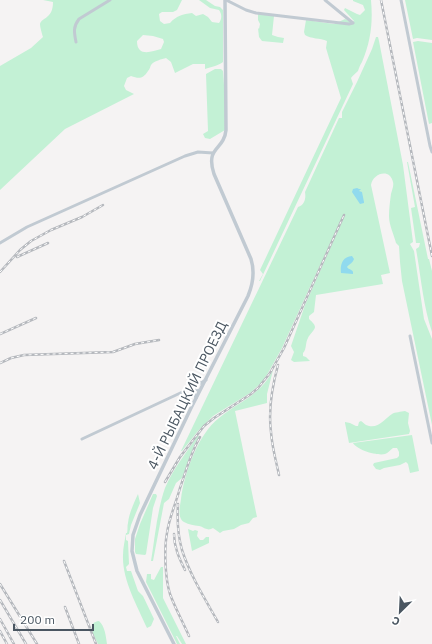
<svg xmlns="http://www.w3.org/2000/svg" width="432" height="644" font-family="'IBM Plex Sans',sans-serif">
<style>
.green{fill:#c3f1d5;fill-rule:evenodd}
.water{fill:#90daee}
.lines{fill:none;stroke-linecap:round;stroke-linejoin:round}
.minor{stroke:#c1cad2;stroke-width:3}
.tertiary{stroke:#c1cad2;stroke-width:3.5}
.rail-casing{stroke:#b5b8bd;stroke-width:2.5}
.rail{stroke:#fff;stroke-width:1;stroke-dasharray:3;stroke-linecap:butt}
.labels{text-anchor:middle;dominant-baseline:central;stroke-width:4;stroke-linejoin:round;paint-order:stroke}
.street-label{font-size:14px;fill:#4a5661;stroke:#fff}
</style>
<rect width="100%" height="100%" fill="#f5f3f3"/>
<path class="green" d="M 43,0 L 182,0 L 177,10 L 173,12 L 162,12 L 159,14 L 160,21 L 164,24 L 170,23 C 176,16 183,14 192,13 L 196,16 L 203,14 L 208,17 L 212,22 L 219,23 C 222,19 222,14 219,10 L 210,8 L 199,0 L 206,0 L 215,6 L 220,7 L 223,10 L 223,62 C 220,65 211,67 205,69 L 205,64 L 193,64 L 175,73 L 171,62 L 166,58 C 162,59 154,61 151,65 C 150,67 150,69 148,71 C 143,79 139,79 131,76 L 127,78 L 124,86 L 126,90 L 134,94 L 65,129 L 0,190 L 0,66 L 31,48 L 43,37 C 42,34 40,27 40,24 C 42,17 53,19 53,2 ZM 143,35 L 153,36 L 163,39 L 164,42 L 161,49 C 151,52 137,57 137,41 Z
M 353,0 L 371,0 C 373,22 371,41 362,62 C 360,65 359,68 358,71 C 356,73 353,75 351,78 L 353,84 L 260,281 L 259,281 L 263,274 L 260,270 L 341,98 L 326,48 L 327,41 C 320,38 311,39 305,35 L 304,32 L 306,20 L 334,24 L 345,19 L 351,22 L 354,21 L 344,10 L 345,8 L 357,14 L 360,15 L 365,10 L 363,5 L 353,1 Z
M 405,0 L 432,0 L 432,40 L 417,38 L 413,39 Z
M 258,14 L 274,16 L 272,35 L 278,37 L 284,38 L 283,43 L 262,41 L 259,37 L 258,28 L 259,29 L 260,24 L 258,20 Z
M 376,37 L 378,37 L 379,41 L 403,165 L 413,242 L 410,244 L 414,251 L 424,319 L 432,339 L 432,425 L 402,281 L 400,262 L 399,246 L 396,243 C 394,235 389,225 389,216 C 389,209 390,201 391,194 C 392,190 394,186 393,182 C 390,168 373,173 371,185 L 390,273 L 381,275 L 383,284 L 316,295 L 314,312 L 309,316 L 309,319 C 311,321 315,324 315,327 C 315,330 309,335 308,338 C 305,343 307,349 303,353 L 303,356 L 306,357 L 310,361 L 294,362 L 291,360 L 294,352 L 291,346 L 305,305 L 345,215 L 344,214 L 309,289 L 282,348 L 268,373 L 261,383 L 250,393 L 213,416 L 198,431 L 182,451 L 181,451 L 298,207 C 305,205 306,198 305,192 L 339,118 L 342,118 L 342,112 L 357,82 L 372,49 Z
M 418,41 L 432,43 L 432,123 L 429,124 L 413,42 Z
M 215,69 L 221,69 L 223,71 L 224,85 L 225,88 L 225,130 L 210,139 L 205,138 L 203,134 L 208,131 L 206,74 Z
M 407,162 L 408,162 L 428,259 L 429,259 L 432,271 L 432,332 C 423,305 421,277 416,249 L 419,247 L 420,243 L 416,243 L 411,208 L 415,207 Z
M 273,370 L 267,394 L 267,403 L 235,411 L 257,517 L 253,518 L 249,523 L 241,525 L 234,529 L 223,531 L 220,533 L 213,528 C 211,529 209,530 207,529 C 204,529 202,526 199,526 C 194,525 189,525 184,522 C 177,518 180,506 181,499 C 184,474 198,434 219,418 C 239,401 260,396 273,370 Z
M 405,411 L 409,413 L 408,423 L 410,431 L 409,434 L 349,443 L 345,423 L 345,422 L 350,423 L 356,426 L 358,426 L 359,422 L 361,421 C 363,422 364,424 366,425 C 378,430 384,419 392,414 C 395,412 401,412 405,411 Z
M 198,435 L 199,437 L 195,443 L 182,478 L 176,483 L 169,499 L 164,503 L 153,561 L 151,561 C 155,537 157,511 165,488 C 173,469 187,452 198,435 Z
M 412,435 L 419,471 L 410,473 L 408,464 L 406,462 L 400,465 L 384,468 L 380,470 L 376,469 L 373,465 L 374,463 L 397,458 L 399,456 L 399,452 L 397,448 L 393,448 C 390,450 388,453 385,454 C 377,456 357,450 353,443 Z
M 138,494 L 140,503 L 131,525 L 129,534 L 126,535 L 126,540 L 128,541 L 129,564 L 126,567 L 127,571 L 131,571 L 138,591 L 143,596 L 154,619 L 151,626 L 147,628 C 137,605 122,580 123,555 C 123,547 125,540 126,533 L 127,533 C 128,529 127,526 128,523 C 129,513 134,503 138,494 Z
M 153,494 L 156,494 L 157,496 L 153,508 L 146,554 L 145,555 L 136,554 L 135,552 L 135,539 L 140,524 Z
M 188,529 L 193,531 L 195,530 L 198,531 L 197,536 L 200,540 L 203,540 L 206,537 L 209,537 L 209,543 L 192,551 Z
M 161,567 L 163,567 L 163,598 L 186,644 L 182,644 L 177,636 L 176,636 L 180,644 L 177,644 L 146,582 L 147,574 L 151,574 L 151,579 L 154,580 Z
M 99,621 C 105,626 106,637 107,644 L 98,644 C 95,637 85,623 99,621 Z"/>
<path class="water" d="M 357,188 L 359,189 L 361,189 L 359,191 L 362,192 L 364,202 L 364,203 L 360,204 L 352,192 L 353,189 Z
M 352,256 L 354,259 C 352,264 349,264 347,267 C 349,270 352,269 353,272 L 353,274 L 341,273 C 340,265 342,257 352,256 Z"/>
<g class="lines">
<path class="minor" d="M 226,0 L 246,10 L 256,13 L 349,24 L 353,23
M 325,0 L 353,23
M 401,0 L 430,146 L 432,152
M 76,42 C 74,32 73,27 79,19 L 110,0
M 0,243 L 27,227 L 185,156 L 198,152 L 213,153
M 410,336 L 432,443
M 196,398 L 194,392 L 191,388 L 206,380
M 82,439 L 191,388 L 196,389 L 199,391"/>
<path class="tertiary" d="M 174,644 L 137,571 L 132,551 L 133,535 L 140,515 L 191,408 L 248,296 C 253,284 255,272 251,259 L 214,174 C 205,146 224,151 226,130 L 225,0"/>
<defs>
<path id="rail" d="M 381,0 L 432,256
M 17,257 L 48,243
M 0,272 L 20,250 L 31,241 L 51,230 L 82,217 L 103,205
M 0,334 L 36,318
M 0,363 L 11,358 L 24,355 L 113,352 L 135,344 L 159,340
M 278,365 C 272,387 268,409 271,432 C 272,447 276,461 279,475
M 165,482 L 180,457 L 204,426 L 214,418 L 251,394 L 258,388 L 270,373 L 284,348 L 344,215
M 178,504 C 177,520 178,536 182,550 C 190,575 205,599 218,622
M 174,534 C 174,547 179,558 185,570
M 64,561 L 96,644
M 0,584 L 37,644
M 0,600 L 26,644
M 65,607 L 79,644
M 0,619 L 14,644
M 0,631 L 7,644
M 189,636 C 183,622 175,608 170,594 C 165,578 164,549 167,533 C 169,518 176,503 180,488 C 186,471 191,452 200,437"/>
</defs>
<use href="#rail" class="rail-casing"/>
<use href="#rail" class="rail"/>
</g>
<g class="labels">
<g class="street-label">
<text transform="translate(187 395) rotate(-64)">4-Й РЫБАЦКИЙ ПРОЕЗД</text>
</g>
</g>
<g transform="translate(400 612) rotate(204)" stroke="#ffffff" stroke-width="3" paint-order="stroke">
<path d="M0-3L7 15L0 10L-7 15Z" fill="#4a5661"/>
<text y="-6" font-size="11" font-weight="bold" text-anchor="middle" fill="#4a5661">С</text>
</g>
<path d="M14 624v6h79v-6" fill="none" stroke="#4a5661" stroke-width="2"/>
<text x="20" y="624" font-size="12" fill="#4a5661" stroke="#ffffff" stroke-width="3" paint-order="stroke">200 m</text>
</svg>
